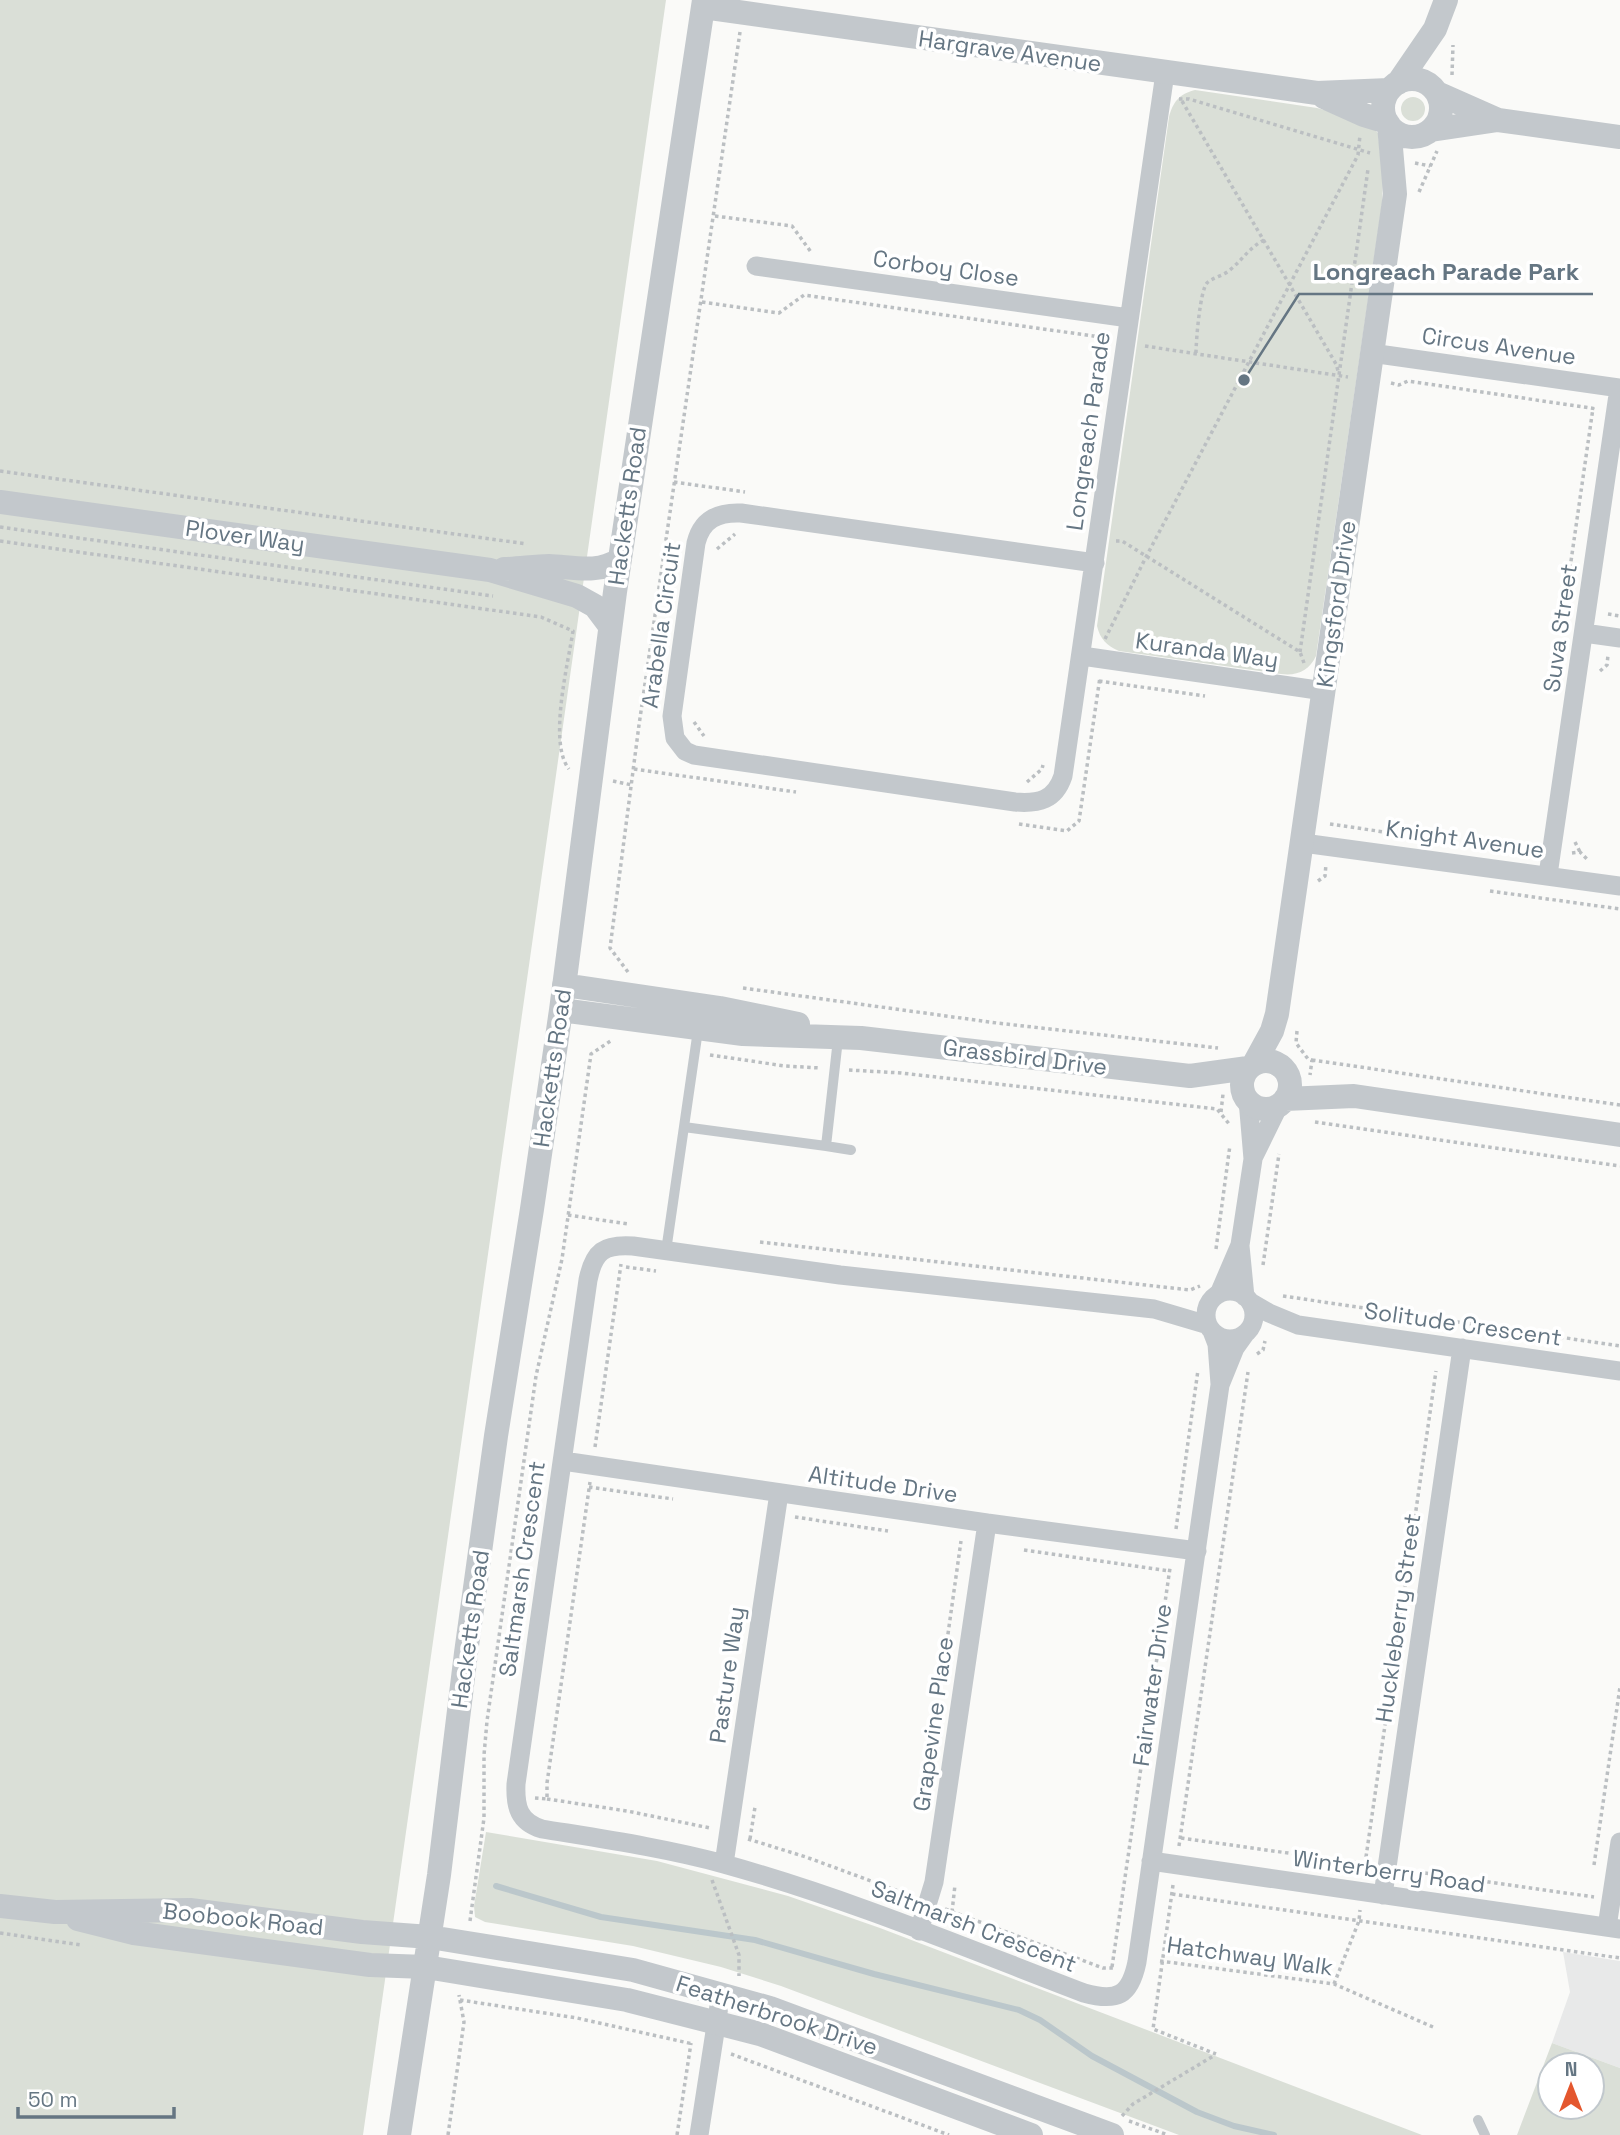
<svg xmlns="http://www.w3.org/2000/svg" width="1620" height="2135" font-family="'Space Grotesk',sans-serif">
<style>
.built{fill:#e8e9e9}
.green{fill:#dadfd7;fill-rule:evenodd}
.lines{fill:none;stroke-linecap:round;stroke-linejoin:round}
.stream{stroke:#bbc7cb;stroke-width:6}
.path{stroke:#bbbfc2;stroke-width:3.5;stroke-dasharray:3.5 3.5;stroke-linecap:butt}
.service{stroke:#c3c8cc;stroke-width:10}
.minor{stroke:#c3c8cc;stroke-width:19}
.tertiary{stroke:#c3c8cc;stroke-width:24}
.labels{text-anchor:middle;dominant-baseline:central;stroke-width:7;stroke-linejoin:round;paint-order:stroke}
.street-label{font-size:23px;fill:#657683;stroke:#fff}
.leader{fill:none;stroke:#657683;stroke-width:2.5}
.callout-dot{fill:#657683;stroke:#fff;stroke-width:2.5}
.callout-label{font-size:24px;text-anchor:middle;font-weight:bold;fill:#657683;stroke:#fff;stroke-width:7;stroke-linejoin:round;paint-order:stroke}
</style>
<rect width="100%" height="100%" fill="#fafaf8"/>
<path class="built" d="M 1563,1952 L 1620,1961 L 1620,2068 L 1552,2043 L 1570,1992 Z"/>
<path class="green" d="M 0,0 L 666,0 L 363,2135 L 0,2135 Z
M 1195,90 L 1317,108 L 1336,113 L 1373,128 L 1378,133 L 1383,182 L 1382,204 L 1316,656 C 1309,671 1297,676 1281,674 L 1119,651 C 1107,646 1100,639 1097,626 L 1169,117 C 1173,102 1179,94 1195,90 Z
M1401 109a12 12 0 1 1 24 0a12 12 0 1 1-24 0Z
M 486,1832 L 657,1861 L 788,1896 L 880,1928 L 1422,2135 L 1179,2135 L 781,1986 L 721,1967 L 633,1946 L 485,1922 L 475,1917 L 474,1906 Z
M 1552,2043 L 1620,2068 L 1620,2135 L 1517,2135 ZM 1550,2065 L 1592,2065 L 1592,2107 L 1550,2107 Z"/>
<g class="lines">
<path class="stream" d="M 496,1886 L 601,1917 L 755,1940 L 874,1974 L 1019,2010 L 1040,2020 L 1092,2056 L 1197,2112 L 1234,2126 L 1274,2135"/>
<path class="path" d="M 1452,75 L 1453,45
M 1179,99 L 1189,99 L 1370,153
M 1182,101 L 1336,364 L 1339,374
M 1415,163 L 1430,166
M 1419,192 L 1437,151
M 715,216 L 792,226 L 811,252
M 702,302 L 779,313 L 804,295 L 1107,338
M 1145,346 L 1348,377
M 1196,353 C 1196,341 1200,291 1207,283 C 1213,277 1224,276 1231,269 C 1243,259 1249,248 1264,240
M 1391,383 L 1399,385 L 1408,381 L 1597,409
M 0,471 L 527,544
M 674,482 L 745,492
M 0,527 L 493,596
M 0,541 L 541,617 L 573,631 C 568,664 548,743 569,769
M 1116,541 L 1122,541 L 1300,652 L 1304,663
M 717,549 L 735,534
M 1569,575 L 1593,408
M 1608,614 L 1620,616
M 1105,639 L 1146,557 L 1358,155 L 1360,135
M 1300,652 L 1368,169
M 1600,671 L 1607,665 L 1608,655
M 1099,681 L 1205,696
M 694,722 L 704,736
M 634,769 L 796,792
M 613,781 L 632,785
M 1027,782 L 1042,769 L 1043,765
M 1019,824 L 1067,831 L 1079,821 L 1100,677
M 1330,824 L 1391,833
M 1575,842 L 1580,852
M 1572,853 L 1580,852 L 1588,860
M 1318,881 L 1325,876 L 1326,864
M 1490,891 L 1620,909
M 628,972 L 610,948 L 639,725 L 740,32
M 743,988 L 997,1023 L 1218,1048
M 1297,1031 L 1296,1043 L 1308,1059 L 1312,1060 L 1310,1075
M 710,1055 L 785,1066 L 820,1068
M 1312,1060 L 1620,1105
M 849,1070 L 901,1073 L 1217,1109 L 1230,1125
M 1221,1112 L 1223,1094
M 1315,1122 L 1620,1166
M 568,1215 L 628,1224
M 760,1242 L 1190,1290 L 1200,1286
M 1216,1249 L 1230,1145
M 1263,1265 L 1279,1154
M 626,1267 L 656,1271
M 1283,1296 L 1620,1346
M 1257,1354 L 1263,1350 L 1265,1341
M 595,1447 L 621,1264
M 589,1487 L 673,1499
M 795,1517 L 888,1531
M 1176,1529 L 1198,1370
M 1024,1550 L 1169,1571
M 946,1648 L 961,1541
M 535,1798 L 547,1799 L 547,1783 L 590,1482
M 547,1799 L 627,1811 L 710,1828
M 1181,1838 L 1366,1864
M 748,1839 L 806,1857 L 909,1895
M 750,1839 L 755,1807
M 1179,1846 L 1248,1372
M 1365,1864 L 1436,1371
M 1594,1865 L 1620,1687
M 1404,1870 L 1594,1897
M 712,1880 L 739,1955 L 739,1976
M 1173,1885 L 1153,2029 L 1216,2054
M 1172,1894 L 1620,1958
M 945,1909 L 1103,1968 L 1116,1968
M 952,1912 L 955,1885
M 470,1921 L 484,1818 L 484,1755 L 487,1721 L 536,1376 L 562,1259 L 591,1054 L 612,1040
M 0,1933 L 81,1945
M 1160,1961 L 1334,1984 L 1433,2027
M 1112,1967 L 1170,1568
M 1334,1984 L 1359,1921 L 1360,1910
M 460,2000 L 577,2018 L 693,2044
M 731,2054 L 949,2135
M 1122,2116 L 1133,2104 L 1215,2055
M 1129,2121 L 1168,2135
M 448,2135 L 464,2022 L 459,1995
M 677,2135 L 691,2043"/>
<path class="service" d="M 684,1127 L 826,1146 L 838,1039
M 826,1146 L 851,1150
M 666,1251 L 698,1030
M 1478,2120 L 1485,2135"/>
<path class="minor" d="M 756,266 L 1129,318
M 1371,353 L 1620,388
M 1095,563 L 741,513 C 718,512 702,519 696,543 L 672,716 L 675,738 L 685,751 L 694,755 L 1015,802 C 1039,804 1055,800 1063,776 L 1165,73
M 1584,633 L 1620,638
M 1082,656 L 1324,691
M 1303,843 L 1620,886
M 1548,875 L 1619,388
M 1254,1156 L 1280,1103
M 1240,1246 L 1245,1297
M1206 1315a24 24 0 1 1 48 0a24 24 0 1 1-48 0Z
M 1219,1294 L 1240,1245 L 1253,1159 L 1248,1100
M 1250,1302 L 1269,1313 L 1298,1325 L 1620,1371
M 1208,1325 L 1154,1309 L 840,1275 L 633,1246 C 604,1244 594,1251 588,1280 L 516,1784 C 515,1807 519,1822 542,1829 C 603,1839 665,1848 724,1864 C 847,1898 966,1948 1084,1993 C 1117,2002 1130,1996 1137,1962 L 1220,1385 L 1235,1348 L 1245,1334
M 1212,1331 L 1217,1344 L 1220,1384
M 563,1461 L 987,1523 L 1197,1551
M 1151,1861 L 1620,1929
M 724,1864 L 779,1493
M 1383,1895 L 1462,1348
M 1607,1927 L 1620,1842
M 919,1931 L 934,1882 L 987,1523
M 699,2135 L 721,1993"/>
<path class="tertiary" d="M 703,7 L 1317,93 L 1389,90
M1383 108a29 29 0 1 1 58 0a29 29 0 1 1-58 0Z
M 1398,83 L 1435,29 L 1446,0
M 1437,93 L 1498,120 L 1620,137
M 1324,97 L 1364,115 L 1387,122
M 1431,130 L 1498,120
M 0,502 L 490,570 L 577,596 L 595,606 L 610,626
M 504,569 C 519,569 534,566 549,566 C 573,567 598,574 619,560
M 564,985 L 720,1008 L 798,1024
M 561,1010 L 743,1034 L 861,1038 L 1190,1076 L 1248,1068
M1242 1085a24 24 0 1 1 48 0a24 24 0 1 1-48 0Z
M 1254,1064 L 1272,1031 L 1277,1014 L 1395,194 L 1389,125
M 1285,1099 L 1354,1096 L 1620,1135
M 0,1906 L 55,1912 L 190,1910 L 362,1932 L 430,1937 L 633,1970 L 770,2008 L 1112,2135
M 78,1919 L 134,1933 L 370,1965 L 426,1967 L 627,2000 L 760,2034 L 1031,2135
M 399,2135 L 439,1875 L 466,1653 L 496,1436 L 532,1209 L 561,1010 L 615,592 L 704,0"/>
</g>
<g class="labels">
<g class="street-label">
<text transform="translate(1010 51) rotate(8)">Hargrave Avenue</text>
<text transform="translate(946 268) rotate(8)">Corboy Close</text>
<text transform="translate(1499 346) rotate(8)">Circus Avenue</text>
<text transform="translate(1088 431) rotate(-82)">Longreach Parade</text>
<text transform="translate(627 506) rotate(-82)">Hacketts Road</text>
<text transform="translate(245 536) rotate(8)">Plover Way</text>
<text transform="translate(1336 604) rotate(-82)">Kingsford Drive</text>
<text transform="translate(661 625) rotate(-82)">Arabella Circuit</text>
<text transform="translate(1560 628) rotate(-82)">Suva Street</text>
<text transform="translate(1207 650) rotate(8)">Kuranda Way</text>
<text transform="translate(1465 839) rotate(8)">Knight Avenue</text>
<text transform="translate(1025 1057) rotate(7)">Grassbird Drive</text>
<text transform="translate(552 1068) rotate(-82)">Hacketts Road</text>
<text transform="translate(1463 1324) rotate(8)">Solitude Crescent</text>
<text transform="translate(883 1484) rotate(8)">Altitude Drive</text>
<text transform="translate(522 1569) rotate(-82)">Saltmarsh Crescent</text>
<text transform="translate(1398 1618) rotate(-82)">Huckleberry Street</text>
<text transform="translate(470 1629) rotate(-82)">Hacketts Road</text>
<text transform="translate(727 1675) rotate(-82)">Pasture Way</text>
<text transform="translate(1152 1685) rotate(-82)">Fairwater Drive</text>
<text transform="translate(933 1724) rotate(-82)">Grapevine Place</text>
<text transform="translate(1389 1871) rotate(8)">Winterberry Road</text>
<text transform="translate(243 1919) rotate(6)">Boobook Road</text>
<text transform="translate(974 1926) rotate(21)">Saltmarsh Crescent</text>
<text transform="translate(1250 1956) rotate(8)">Hatchway Walk</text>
<text transform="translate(777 2015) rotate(18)">Featherbrook Drive</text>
</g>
</g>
<path class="leader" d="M1244 380L1299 294H1593"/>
<circle class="callout-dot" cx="1244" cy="380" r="7"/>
<g class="callout-label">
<text x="1446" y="280">Longreach Parade Park</text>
</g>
<g transform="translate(1571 2086)"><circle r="33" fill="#ffffff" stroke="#c1c8cd" stroke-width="2"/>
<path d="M0-5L12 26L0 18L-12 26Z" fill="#e4572e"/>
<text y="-10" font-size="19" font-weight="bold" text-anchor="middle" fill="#657683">N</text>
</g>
<path d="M18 2107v10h156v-10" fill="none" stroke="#657683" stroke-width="3.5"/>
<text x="28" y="2107" font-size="21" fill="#657683" stroke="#ffffff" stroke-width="5" paint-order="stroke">50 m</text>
</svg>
